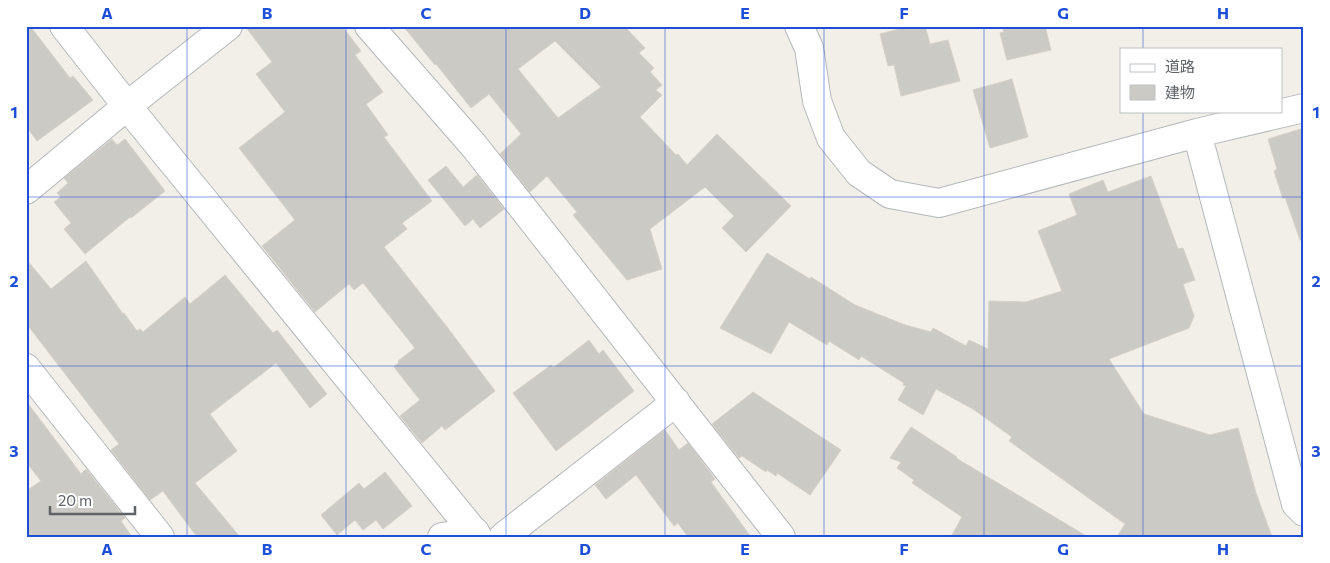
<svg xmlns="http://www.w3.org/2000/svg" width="1330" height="563" font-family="Commissioner,'Noto Sans JP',sans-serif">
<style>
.building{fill:#cccac5;stroke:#d6d1c6;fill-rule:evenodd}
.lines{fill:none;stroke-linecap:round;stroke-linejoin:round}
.minor-casing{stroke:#b5b8bc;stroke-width:30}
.tertiary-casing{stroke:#b5b8bc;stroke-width:30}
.minor{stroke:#fff;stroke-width:28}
.tertiary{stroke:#fff;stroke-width:28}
.grid{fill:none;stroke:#1d4ed8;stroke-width:1;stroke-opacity:0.55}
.neatline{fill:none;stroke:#1d4ed8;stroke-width:2}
.grid-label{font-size:16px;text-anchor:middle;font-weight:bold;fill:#1d4ed8}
</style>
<rect width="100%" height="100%" fill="#f1efe8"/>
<path class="building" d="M 26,26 L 30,26 L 70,78 L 73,76 L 93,100 L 37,141 L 26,126 Z
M 245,26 L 342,26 L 361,51 L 355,55 L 383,92 L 366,104 L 388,135 L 384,137 L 432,201 L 402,223 L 407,229 L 384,247 L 447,327 L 495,391 L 445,430 L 442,426 L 422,443 L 400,416 L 420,400 L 394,367 L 399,362 L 398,361 L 415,348 L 363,283 L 354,290 L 349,284 L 315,312 L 262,246 L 295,220 L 239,148 L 285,112 L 256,74 L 272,62 Z
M 403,26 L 624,26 L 645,48 L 639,53 L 654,68 L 650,72 L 662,85 L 656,90 L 662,95 L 640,117 L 676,155 L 678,154 L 687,165 L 717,134 L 791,206 L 746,252 L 722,228 L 734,216 L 705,187 L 650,229 L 662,269 L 627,280 L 573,215 L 577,212 L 547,176 L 530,192 L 500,154 L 521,134 L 489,94 L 471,108 L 436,64 L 435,65 ZM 555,41 L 601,87 L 558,118 L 518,69 Z
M 911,26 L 925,26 L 930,44 L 948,40 L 960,81 L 901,96 L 894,65 L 888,66 L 880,34 Z
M 1002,26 L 1045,26 L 1051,50 L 1007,60 L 1000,33 L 1004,32 Z
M 1012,79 L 1028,137 L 990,148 L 973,90 Z
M 1304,128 L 1304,239 L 1300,240 L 1285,197 L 1283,199 L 1274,171 L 1277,169 L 1268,139 Z
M 112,139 L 117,145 L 125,139 L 165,191 L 131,218 L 130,217 L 85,254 L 64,229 L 71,223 L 54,202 L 61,197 L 57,193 L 68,183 L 64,178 Z
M 446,166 L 463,187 L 477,175 L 504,209 L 480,228 L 473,219 L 465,226 L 428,180 Z
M 1151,176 L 1178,249 L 1183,248 L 1195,280 L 1183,284 L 1194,316 L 1189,328 L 1109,359 L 1144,414 L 1210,435 L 1238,428 L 1256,493 L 1272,537 L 1117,537 L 1125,524 L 1009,441 L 1012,437 L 973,409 L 936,389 L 923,415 L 898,400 L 906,386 L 903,385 L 904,383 L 861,356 L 859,360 L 829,341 L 827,345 L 789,322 L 771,354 L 720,328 L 767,253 L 810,279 L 811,277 L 855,305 L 905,325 L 931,332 L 933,328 L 966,346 L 969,340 L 988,349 L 989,301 L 1026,302 L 1062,291 L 1038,231 L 1077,215 L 1069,194 L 1103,180 L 1108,192 Z
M 26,259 L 51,289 L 86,261 L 123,314 L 124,313 L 137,331 L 140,329 L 143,332 L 185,297 L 190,304 L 225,275 L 273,333 L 277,330 L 327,394 L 310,408 L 276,363 L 210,414 L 237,451 L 195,483 L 240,537 L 197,537 L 163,491 L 150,500 L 111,450 L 119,444 L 26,323 Z
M 589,340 L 599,354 L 603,350 L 634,391 L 556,451 L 513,393 L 551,365 L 553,368 Z
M 753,392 L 841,450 L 810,495 L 777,473 L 776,476 L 767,470 L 766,472 L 742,456 L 739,458 L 712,424 Z
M 26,401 L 81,474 L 86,469 L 125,518 L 121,521 L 132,537 L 26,537 L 26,491 L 41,481 L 26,462 Z
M 911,427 L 957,457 L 956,458 L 1088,537 L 951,537 L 962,517 L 912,483 L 914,480 L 897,468 L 901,462 L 890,458 Z
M 665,430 L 679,450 L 688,443 L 715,479 L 711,482 L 751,537 L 688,537 L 678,523 L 674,526 L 636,475 L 606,499 L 595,485 Z
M 385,472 L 412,506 L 383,529 L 376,520 L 363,530 L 355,520 L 337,535 L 321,515 L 359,483 L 364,489 Z"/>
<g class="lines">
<defs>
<path id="minor" d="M 369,26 L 475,147 L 781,537
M 799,26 L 809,48 L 817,101 L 831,138 L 859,173 L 890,194 L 939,203 L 1197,133 L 1304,108
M 1197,133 L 1296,504 L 1304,512
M 26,190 L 127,106 L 228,26
M 26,368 L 160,537
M 442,537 L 475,532
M 503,537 L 676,402"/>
<path id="tertiary" d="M 64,26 L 127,106 L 478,537"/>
</defs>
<use href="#minor" class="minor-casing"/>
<use href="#tertiary" class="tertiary-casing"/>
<use href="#minor" class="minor"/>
<use href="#tertiary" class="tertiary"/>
</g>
<path class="grid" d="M 187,26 L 187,537M 346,26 L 346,537M 506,26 L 506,537M 665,26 L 665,537M 824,26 L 824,537M 984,26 L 984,537M 1143,26 L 1143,49M 1143,111 L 1143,537M 26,197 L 1304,197M 26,366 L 1304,366"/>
<rect width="1330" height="563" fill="none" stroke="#ffffff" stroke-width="55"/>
<rect x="1120" y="48" width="162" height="65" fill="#ffffff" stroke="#bfc1c3"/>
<rect x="1130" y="64" width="25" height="8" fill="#ffffff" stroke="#bfc1c3"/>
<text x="1165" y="72" font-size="15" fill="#5f6368">道路</text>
<rect x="1130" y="85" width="25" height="15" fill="#cccac5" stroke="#bfc1c3"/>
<text x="1165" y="98" font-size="15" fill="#5f6368">建物</text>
<path d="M50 506v8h85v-8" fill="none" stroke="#5f6368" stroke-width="2.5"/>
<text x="58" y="506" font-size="15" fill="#5f6368" stroke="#ffffff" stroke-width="4" paint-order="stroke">20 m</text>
<rect x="28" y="28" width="1274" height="508" class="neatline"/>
<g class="grid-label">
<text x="107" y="19">A</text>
<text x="267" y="19">B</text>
<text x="426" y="19">C</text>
<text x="585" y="19">D</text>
<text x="745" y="19">E</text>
<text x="904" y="19">F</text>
<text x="1063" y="19">G</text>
<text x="1223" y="19">H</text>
<text x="14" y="118">1</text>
<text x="1316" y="118">1</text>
<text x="14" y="287">2</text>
<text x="1316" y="287">2</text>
<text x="14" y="457">3</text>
<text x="1316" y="457">3</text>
<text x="107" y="555">A</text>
<text x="267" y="555">B</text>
<text x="426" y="555">C</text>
<text x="585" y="555">D</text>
<text x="745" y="555">E</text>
<text x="904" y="555">F</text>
<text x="1063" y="555">G</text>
<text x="1223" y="555">H</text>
</g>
</svg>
